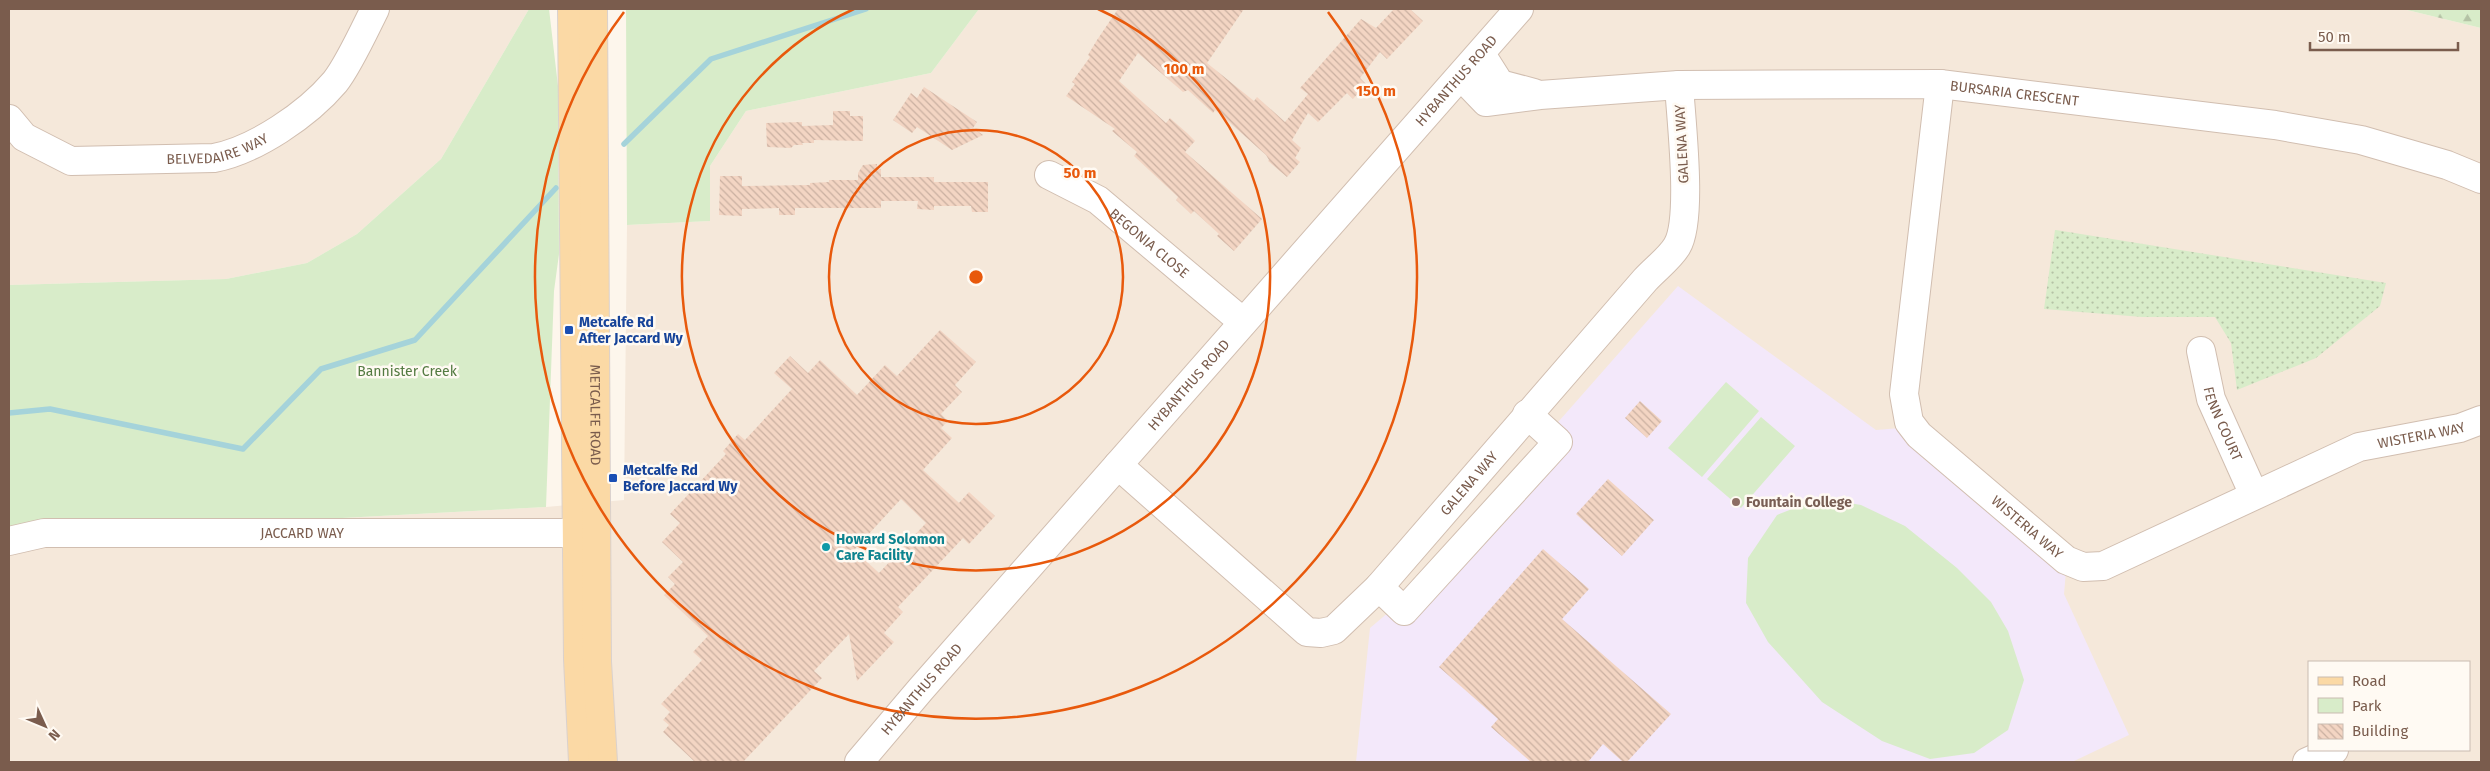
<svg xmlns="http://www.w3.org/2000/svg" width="2490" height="771" viewBox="0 0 2490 771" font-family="'Fira Sans',sans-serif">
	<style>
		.residential { fill: #f5e8da; fill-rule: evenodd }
		.education { fill: #f3e8fa }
		.grass { fill: url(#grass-dots) }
		.forest { fill: url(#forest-firs) }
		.park { fill: #d8ecc9 }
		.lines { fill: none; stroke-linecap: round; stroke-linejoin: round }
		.stream { stroke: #a5d3da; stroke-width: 5.5 }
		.building { fill: url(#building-back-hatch); fill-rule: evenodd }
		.minor-casing { stroke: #d1beb0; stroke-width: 30 }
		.major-casing { stroke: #dad1cd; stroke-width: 30 }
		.minor { stroke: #fff; stroke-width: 28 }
		.major { stroke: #fbd9a5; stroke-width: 28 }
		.ring { fill: none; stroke: #e8590c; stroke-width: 2.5 }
		.transit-dot { fill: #1a4fb4; stroke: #fffaf3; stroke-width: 2 }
		.education-dot { fill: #8d6e63; stroke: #fffaf3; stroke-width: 2 }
		.culture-dot { fill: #0f9aa8; stroke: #fffaf3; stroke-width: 2 }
		.labels { text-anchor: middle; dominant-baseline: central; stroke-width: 5; stroke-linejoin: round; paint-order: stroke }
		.street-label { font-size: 14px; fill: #7a5c4d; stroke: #fffaf3 }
		.transit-label { font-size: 14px; font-weight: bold; fill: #164399; stroke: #fffaf3; text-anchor: start }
		.park-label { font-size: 14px; fill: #537a41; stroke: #fffaf3 }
		.education-label { font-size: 14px; font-weight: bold; fill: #785e54; stroke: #fffaf3; text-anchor: start }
		.culture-label { font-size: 14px; font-weight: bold; fill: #0d838f; stroke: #fffaf3; text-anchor: start }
		.centre { fill: #e8590c; stroke: #fffaf3; stroke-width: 2.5 }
		.ring-label { font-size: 15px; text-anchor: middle; font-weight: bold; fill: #e8590c; stroke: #fffaf3; stroke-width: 5; stroke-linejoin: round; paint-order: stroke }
	</style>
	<defs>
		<pattern id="grass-dots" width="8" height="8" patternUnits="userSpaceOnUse" patternTransform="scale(1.25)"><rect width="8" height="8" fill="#d8ecc9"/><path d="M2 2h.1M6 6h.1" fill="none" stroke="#b4c2a5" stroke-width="1.8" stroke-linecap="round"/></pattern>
		<pattern id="forest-firs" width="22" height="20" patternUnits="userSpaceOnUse" patternTransform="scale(1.25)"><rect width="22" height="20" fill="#d8ecc9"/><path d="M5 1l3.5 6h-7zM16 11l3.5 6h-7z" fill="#b4c2a5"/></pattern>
		<pattern id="building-back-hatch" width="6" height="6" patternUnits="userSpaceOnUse" patternTransform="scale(1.25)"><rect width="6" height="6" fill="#f3d5c3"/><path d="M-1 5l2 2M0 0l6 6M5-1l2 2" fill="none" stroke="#cab0a1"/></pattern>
	</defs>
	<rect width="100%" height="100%" fill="#fdf6ec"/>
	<path class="residential" d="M 9,9 L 529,9 L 441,159 L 357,234 L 307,263 L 226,279 L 9,285 Z
		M 979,9 L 2403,9 L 2481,28 L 2481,762 L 9,762 L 9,536 L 546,507 L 624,500 L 627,225 L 710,221 L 710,166 L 746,111 L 931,73 ZM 2309,662 L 2469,662 L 2469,750 L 2309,750 Z"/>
	<path class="education" d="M 1678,286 L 1876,430 L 1900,428 L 2066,571 L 2064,594 L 2129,735 L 2072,762 L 1356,762 L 1370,628 L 1396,606 Z"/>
	<path class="grass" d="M 2055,230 L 2056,230 L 2386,283 L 2380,306 L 2316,358 L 2237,390 L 2231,343 L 2215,317 L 2142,317 L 2044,309 Z"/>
	<path class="forest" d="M 2403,9 L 2481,9 L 2481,28 Z"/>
	<path class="park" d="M 529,9 L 549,9 L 558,86 L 559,254 L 554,291 L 546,507 L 9,536 L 9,285 L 226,279 L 307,263 L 357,234 L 441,159 Z
		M 626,9 L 979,9 L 931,73 L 746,111 L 710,166 L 710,221 L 627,225 Z
		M 1726,382 L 1759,411 L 1702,477 L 1668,448 Z
		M 1761,417 L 1795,446 L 1741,508 L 1707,479 Z
		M 1820,498 L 1861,505 L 1905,526 L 1957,568 L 1991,602 L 2008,631 L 2024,680 L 2008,730 L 1974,753 L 1930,759 L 1882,741 L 1822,702 L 1768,642 L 1746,603 L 1748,558 L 1777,515 Z"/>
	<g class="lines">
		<path class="stream" d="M 624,144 L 711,59 L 866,9
			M 9,413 L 50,409 L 243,449 L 321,369 L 415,340 L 556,188"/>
	</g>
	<path class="building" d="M 1118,9 L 1244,9 L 1207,63 L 1254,101 L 1257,97 L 1285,122 L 1308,94 L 1300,88 L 1361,19 L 1376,28 L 1394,9 L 1410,9 L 1423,21 L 1387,59 L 1380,52 L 1360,78 L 1366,84 L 1353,99 L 1347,93 L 1318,122 L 1308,113 L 1292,140 L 1301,148 L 1295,158 L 1300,162 L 1287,177 L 1268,161 L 1269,160 L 1266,155 L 1229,122 L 1215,110 L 1213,113 L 1188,90 L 1183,92 L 1138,53 L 1119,81 L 1166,123 L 1170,118 L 1187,133 L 1195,141 L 1185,152 L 1262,219 L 1234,251 L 1217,236 L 1219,234 L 1194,211 L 1191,214 L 1176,200 L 1178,197 L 1134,156 L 1137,152 L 1112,131 L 1115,129 L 1066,96 L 1075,84 L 1072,82 L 1090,57 L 1088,55 L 1097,40 Z
		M 924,87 L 977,122 L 973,128 L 983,135 L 952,150 L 917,127 L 912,133 L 893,120 L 911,93 L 917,98 Z
		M 833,111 L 850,111 L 850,116 L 863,116 L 863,141 L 814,140 L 814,143 L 802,143 L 803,145 L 794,145 L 791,148 L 767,147 L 766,123 L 802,122 L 802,126 L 833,125 Z
		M 877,164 L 877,169 L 881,169 L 881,177 L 934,177 L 934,182 L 988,182 L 988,212 L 972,212 L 971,206 L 934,206 L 934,210 L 917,209 L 918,201 L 881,201 L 881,208 L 795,208 L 795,215 L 779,215 L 779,208 L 742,209 L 742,216 L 719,215 L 720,176 L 742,176 L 742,186 L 810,185 L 810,183 L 829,182 L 829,180 L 858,180 L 858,173 L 863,165 Z
		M 940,330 L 976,362 L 955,385 L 962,392 L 941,414 L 948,421 L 941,428 L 952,438 L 923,470 L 959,503 L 969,492 L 995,516 L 969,544 L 963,538 L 898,607 L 903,612 L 884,633 L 894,642 L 857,681 L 849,634 L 814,671 L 822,678 L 743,762 L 695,762 L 663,732 L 669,725 L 663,720 L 670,712 L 661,704 L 702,660 L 693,652 L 708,636 L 664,595 L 675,584 L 668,577 L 683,562 L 662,542 L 680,523 L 670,514 L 726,454 L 723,451 L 738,434 L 745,440 L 792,389 L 774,373 L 790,356 L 808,373 L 820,360 L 857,395 L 885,365 L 897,376 ZM 901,499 L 926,523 L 879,573 L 854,550 Z
		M 1640,401 L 1662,421 L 1647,438 L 1625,418 Z
		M 1608,479 L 1654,520 L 1622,556 L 1576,514 Z
		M 1543,549 L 1589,589 L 1562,619 L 1671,714 L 1627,762 L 1623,762 L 1603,744 L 1588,762 L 1531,762 L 1491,727 L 1498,719 L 1439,667 Z"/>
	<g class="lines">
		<g class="minor-casing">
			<g id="minor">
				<path d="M 1481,54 L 1500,84 L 1534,93"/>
				<path id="s1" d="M 1461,76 L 1486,102 L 1540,95 L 1679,85 L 1940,84 L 2275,125 L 2361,140 L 2447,165 L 2481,179"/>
				<path id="s2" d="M 1940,84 L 1904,394 L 1909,422 L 1919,435 L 2066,560 L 2083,567 L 2103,566 L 2359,447 L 2460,428 L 2481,420"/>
				<path id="s3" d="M 9,119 L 24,137 L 71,161 L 214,158 C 255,150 307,115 335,82 C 348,66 365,29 375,9"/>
				<path id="s4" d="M 1049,175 L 1098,200 L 1243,322"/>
				<path id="s5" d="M 2201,351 L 2211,399 L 2254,495"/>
				<path id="s6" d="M 1118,465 L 1307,632 L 1321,633 L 1334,630 L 1379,587 L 1645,280 C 1655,269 1670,258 1677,246 C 1693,219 1681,120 1679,85"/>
				<path id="s7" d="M 9,541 L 44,533 L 596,533"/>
				<path d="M 1379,587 L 1404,611 L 1558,442 L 1527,414"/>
				<path id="s8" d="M 859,762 L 921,689 L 1519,9"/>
				<path d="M 2307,762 L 2334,750"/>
			</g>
		</g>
		<g class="major-casing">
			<g id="major">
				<path d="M 572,9 L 578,659 L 583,762"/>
				<path id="s9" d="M 593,9 L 597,662 L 603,762"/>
			</g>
		</g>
		<use href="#minor" class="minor"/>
		<use href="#major" class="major"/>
	</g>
	<g class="ring">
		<circle cx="976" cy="277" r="147"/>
		<path d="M1098 9A294 294 0 1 1 854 9"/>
		<path d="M1328 12A441 441 0 1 1 624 12"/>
	</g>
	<g class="transit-dot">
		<rect x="564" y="325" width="10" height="10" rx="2.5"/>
		<rect x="608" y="473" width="10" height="10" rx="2.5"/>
	</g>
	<circle class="education-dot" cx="1736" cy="502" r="5"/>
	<circle class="culture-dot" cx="826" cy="547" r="5"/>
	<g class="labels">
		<g class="street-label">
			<text stroke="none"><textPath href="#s8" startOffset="906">HYBANTHUS ROAD</textPath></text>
			<text stroke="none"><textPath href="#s1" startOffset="566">BURSARIA CRESCENT</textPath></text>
			<text transform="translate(1682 144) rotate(-93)">GALENA WAY</text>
			<text stroke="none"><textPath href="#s3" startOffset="224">BELVEDAIRE WAY</textPath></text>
			<text stroke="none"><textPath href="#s4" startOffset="122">BEGONIA CLOSE</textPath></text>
			<text stroke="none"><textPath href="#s8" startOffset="501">HYBANTHUS ROAD</textPath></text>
			<text stroke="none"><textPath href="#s9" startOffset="406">METCALFE ROAD</textPath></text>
			<text stroke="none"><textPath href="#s5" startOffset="76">FENN COURT</textPath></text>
			<text stroke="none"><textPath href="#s2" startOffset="934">WISTERIA WAY</textPath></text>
			<text stroke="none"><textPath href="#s6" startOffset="479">GALENA WAY</textPath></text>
			<text stroke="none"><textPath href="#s2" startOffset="499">WISTERIA WAY</textPath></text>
			<text stroke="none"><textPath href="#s7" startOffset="294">JACCARD WAY</textPath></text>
			<text stroke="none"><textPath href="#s8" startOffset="96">HYBANTHUS ROAD</textPath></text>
		</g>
		<g class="transit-label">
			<text x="579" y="322">Metcalfe Rd<tspan x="579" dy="16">After Jaccard Wy</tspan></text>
			<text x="623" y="470">Metcalfe Rd<tspan x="623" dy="16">Before Jaccard Wy</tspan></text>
		</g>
		<g class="park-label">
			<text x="407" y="371">Bannister Creek</text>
		</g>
		<g class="education-label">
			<text x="1746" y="502">Fountain College</text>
		</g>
		<g class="culture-label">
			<text x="836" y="539">Howard Solomon<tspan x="836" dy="16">Care Facility</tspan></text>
		</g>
	</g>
	<circle cx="976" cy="277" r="8" class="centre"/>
	<g class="ring-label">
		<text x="1184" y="74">100 m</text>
		<text x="1376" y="96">150 m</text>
		<text x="1080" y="178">50 m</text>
	</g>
	<rect width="2490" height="771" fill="none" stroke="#7a5c4d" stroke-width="20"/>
	<rect x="2308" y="661" width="162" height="90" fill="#fffaf3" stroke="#cabbb1"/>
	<rect x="2318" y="677" width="25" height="8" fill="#fbd9a5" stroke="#cabbb1"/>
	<text x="2352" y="686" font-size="15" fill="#7a5c4d">Road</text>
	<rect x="2318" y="698" width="25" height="15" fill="#d8ecc9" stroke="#cabbb1"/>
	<text x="2352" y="711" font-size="15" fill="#7a5c4d">Park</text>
	<rect x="2318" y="724" width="25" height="15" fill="url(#building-back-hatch)" stroke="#cabbb1"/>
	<text x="2352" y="736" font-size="15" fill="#7a5c4d">Building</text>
	<g transform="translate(45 726) rotate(134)" stroke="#fffaf3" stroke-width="4" paint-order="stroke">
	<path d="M0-4L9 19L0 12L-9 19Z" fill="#7a5c4d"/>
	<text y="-8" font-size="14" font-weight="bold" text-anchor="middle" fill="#7a5c4d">N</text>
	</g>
	<path d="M2310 42v8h148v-8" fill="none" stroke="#7a5c4d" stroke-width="2.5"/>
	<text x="2318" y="42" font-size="15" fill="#7a5c4d" stroke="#fffaf3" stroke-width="4" paint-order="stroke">50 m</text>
</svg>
